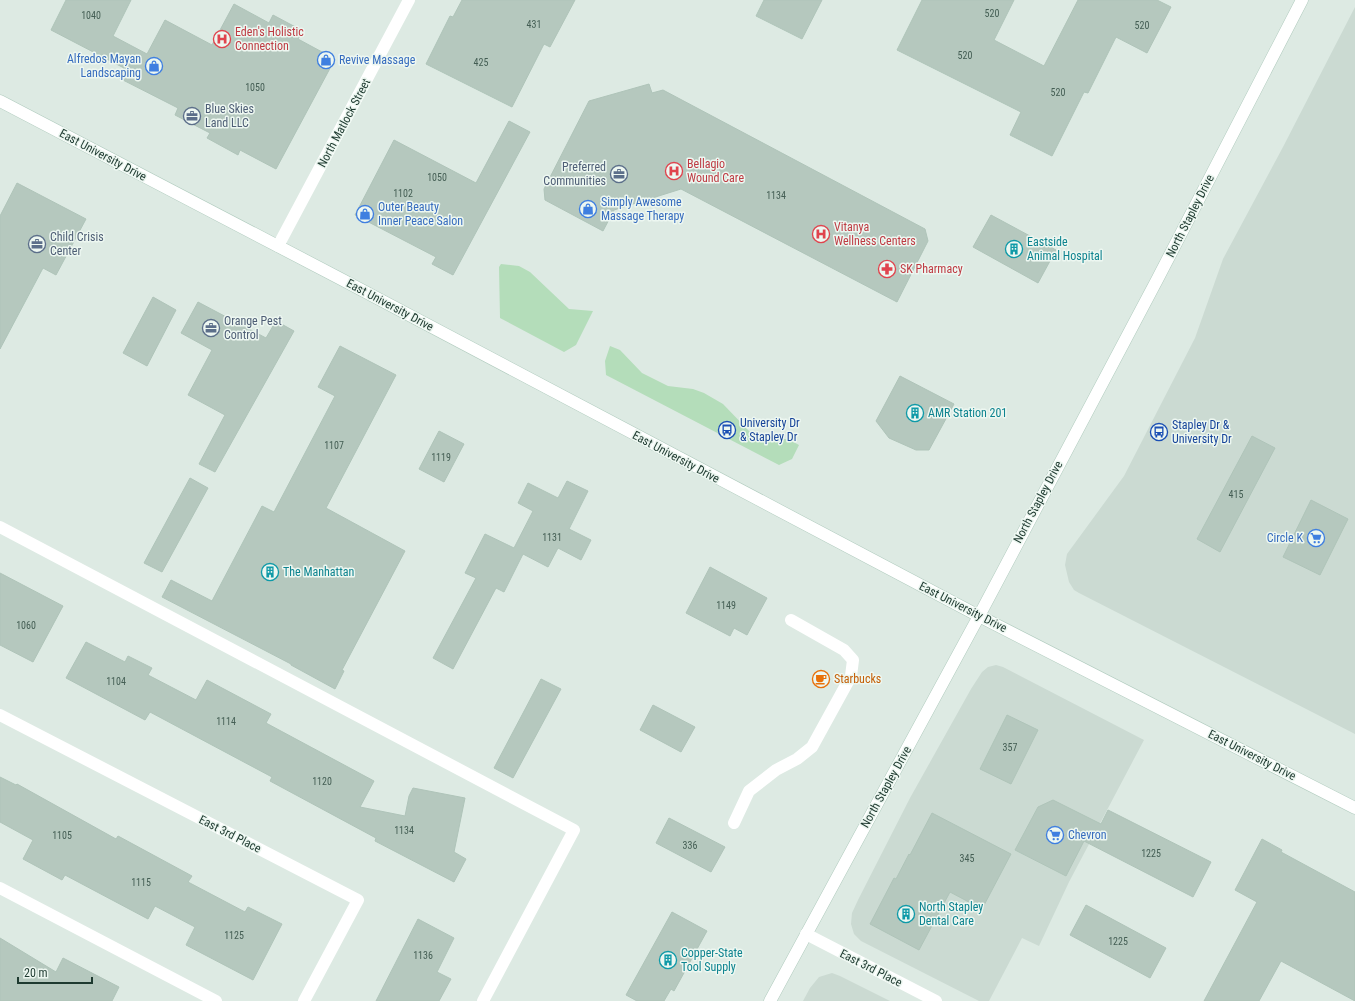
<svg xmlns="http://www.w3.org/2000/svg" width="1355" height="1001" viewBox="0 0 1355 1001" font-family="'Roboto Condensed',sans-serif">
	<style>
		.built { fill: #cbdad2 }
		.green { fill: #b4ddba }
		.building { fill: #b5c8be; stroke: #afc4b9 }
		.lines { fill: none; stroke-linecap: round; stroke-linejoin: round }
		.secondary-casing { stroke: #b0cbbe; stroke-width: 13 }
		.service { stroke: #fff; stroke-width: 12 }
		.minor { stroke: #fff; stroke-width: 12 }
		.secondary { stroke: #fff; stroke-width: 12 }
		.labels { text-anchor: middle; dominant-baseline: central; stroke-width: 3; stroke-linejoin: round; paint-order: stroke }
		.number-label { font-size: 10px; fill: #445e54 }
		.health-label { font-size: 12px; fill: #be3a42; stroke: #edf7f1; text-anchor: start }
		.shop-label { font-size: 12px; fill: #366cbe; stroke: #edf7f1; text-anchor: start }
		.service-label { font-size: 12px; fill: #4e5e75; stroke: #edf7f1; text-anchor: start }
		.street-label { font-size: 12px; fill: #1e3a30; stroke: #edf7f1 }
		.culture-label { font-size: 12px; fill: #0d838f; stroke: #edf7f1; text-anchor: start }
		.transit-label { font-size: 12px; fill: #164399; stroke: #edf7f1; text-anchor: start }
		.food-label { font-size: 12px; fill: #c56008; stroke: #edf7f1; text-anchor: start }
	</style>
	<rect width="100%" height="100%" fill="#ddeae3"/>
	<path class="built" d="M 1355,7 L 1355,734 L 1079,593 L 1074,590 L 1069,582 L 1065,565 L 1067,554 L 1124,476 L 1195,338 L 1223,259 L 1283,147 Z
		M 996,665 L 1003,667 L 1144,740 L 1069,882 L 1039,946 L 1022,938 L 989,1001 L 979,1001 L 861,941 L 854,934 L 851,924 L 852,913 L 858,900 L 910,798 L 971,689 L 982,672 L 988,667 Z
		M 832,973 L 840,976 L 890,1001 L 803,1001 L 810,988 L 819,977 Z"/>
	<path class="green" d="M 501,264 L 519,266 L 530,272 L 569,309 L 593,311 L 576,345 L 564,352 L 500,318 L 499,267 Z
		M 610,346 L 620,350 L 642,373 L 668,386 L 693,389 L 704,393 L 723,404 L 749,431 L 759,437 L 774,439 L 788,439 L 799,445 L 792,459 L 779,465 L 606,375 L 605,361 Z"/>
	<path class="building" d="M 66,0 L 131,0 L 113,36 L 147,54 L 165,20 L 212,45 L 234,4 L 269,23 L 273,15 L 303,31 L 298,39 L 335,59 L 276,169 L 240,150 L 238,155 L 207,138 L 210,133 L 175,115 L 178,108 L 119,78 L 124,68 L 51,30 Z
		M 462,0 L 575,0 L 550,47 L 544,44 L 512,107 L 426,64 L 450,16 L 453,17 Z
		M 764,0 L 822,0 L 802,39 L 756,16 Z
		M 922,0 L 1014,0 L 994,40 L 1044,66 L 1078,0 L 1157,0 L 1171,7 L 1147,53 L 1116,37 L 1088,93 L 1084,92 L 1052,156 L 1010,135 L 1021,112 L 897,50 Z
		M 649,84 L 652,93 L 663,90 L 925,229 L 928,241 L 897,302 L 681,189 L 614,210 L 603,231 L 545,200 L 544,189 L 589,101 Z
		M 509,121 L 530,132 L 453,275 L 432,264 L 436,257 L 355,215 L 394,140 L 476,183 Z
		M 17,183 L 86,219 L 56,275 L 43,268 L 0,349 L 0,216 Z
		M 991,215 L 1056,250 L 1038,283 L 973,247 Z
		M 153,297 L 176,310 L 147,366 L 123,353 Z
		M 198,302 L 266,338 L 276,321 L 294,331 L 215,472 L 199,464 L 225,415 L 188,395 L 212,350 L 181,333 Z
		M 340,346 L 396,375 L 326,508 L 405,551 L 342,670 L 344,671 L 335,689 L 291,665 L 291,664 L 162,597 L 171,580 L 212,601 L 262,506 L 274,512 L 335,396 L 318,387 Z
		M 900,376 L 954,404 L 929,450 L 916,450 L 889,438 L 876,421 Z
		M 439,431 L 464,444 L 444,482 L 419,469 Z
		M 1252,436 L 1275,448 L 1220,552 L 1197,539 Z
		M 190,478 L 208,488 L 162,572 L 144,563 Z
		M 567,481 L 588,491 L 569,529 L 591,540 L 581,560 L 558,548 L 548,567 L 523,554 L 504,592 L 496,588 L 453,669 L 433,658 L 476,578 L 465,573 L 485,534 L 514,548 L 533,511 L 518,503 L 528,483 L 558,498 Z
		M 1311,500 L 1348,519 L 1320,575 L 1283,557 Z
		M 710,567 L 767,598 L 747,635 L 734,628 L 730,636 L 686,613 Z
		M 0,573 L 63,606 L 33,662 L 0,645 Z
		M 86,642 L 125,662 L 128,656 L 152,668 L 148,675 L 196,700 L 207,680 L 271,714 L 266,723 L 374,781 L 360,807 L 405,816 L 409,796 L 413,788 L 465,798 L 454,852 L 466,859 L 454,882 L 375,841 L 376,838 L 270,781 L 272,777 L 150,712 L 145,720 L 66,678 Z
		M 541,679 L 561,689 L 513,778 L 494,768 Z
		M 653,705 L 695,727 L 681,752 L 640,730 Z
		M 1007,715 L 1038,730 L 1011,784 L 980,769 Z
		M 0,777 L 16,785 L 17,784 L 116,839 L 118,836 L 192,876 L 188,882 L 245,912 L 248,907 L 282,924 L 253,980 L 186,945 L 195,927 L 155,906 L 148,919 L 65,875 L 62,880 L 23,859 L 33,840 L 0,822 Z
		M 1053,800 L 1101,824 L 1108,810 L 1211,862 L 1193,897 L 1084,841 L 1066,876 L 1015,850 L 1038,807 Z
		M 932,813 L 1011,854 L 982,909 L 950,892 L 919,950 L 870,924 L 894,878 L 896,879 L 909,854 L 910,855 Z
		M 669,818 L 725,847 L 711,872 L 656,843 Z
		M 1262,839 L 1282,850 L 1281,852 L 1355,892 L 1355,1001 L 1281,961 L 1259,1001 L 1204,1001 L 1257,902 L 1235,890 Z
		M 1086,905 L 1166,948 L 1150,978 L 1070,935 Z
		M 672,912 L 707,931 L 674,991 L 671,989 L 664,1001 L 637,1001 L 626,995 Z
		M 418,919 L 454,938 L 437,972 L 451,979 L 439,1001 L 376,1001 Z
		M 0,938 L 56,972 L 63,958 L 119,987 L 112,1001 L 0,1001 Z"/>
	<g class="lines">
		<g class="secondary-casing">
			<path id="secondary" d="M 0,101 L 339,278 L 979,616 L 1355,808
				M 770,1001 L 979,616 L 1158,278 L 1302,0"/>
		</g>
		<path class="service" d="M 0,527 L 574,830 L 483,1001
			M 734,823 L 749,791 L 776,770 L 797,759 L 812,747 L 851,676 L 853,660 L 844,650 L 791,620
			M 0,888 L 216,1001"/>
		<path class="minor" d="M 278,246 L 409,0
			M 0,715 L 358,900 L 304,1001
			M 806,934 L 936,1001"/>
		<use href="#secondary" class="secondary"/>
	</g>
	<defs>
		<g id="hospital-ring" transform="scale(0.9)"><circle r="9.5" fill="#edf7f1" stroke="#e0444e" stroke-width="1.5"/><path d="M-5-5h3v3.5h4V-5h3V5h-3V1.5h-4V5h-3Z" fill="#e0444e"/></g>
		<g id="shop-ring" transform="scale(0.9)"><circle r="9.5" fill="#edf7f1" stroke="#3f7fe0" stroke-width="1.5"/><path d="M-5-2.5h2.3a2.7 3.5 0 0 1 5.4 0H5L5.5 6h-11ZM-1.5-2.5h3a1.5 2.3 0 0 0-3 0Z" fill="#3f7fe0"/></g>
		<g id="office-ring" transform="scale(0.9)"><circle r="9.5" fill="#edf7f1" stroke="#5c6f8a" stroke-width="1.5"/><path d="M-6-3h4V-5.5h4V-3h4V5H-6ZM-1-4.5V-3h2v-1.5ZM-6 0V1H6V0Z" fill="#5c6f8a"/></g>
		<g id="building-ring" transform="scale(0.9)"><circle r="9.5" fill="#edf7f1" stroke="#0f9aa8" stroke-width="1.5"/><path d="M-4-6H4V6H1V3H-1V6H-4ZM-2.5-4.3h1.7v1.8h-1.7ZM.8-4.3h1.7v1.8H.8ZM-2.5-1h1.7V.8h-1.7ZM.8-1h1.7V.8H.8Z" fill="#0f9aa8"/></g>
		<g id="pharmacy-ring" transform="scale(0.9)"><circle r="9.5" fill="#edf7f1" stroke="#e0444e" stroke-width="1.5"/><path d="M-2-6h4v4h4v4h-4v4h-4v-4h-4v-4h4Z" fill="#e0444e"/></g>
		<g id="bus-ring" transform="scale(0.9)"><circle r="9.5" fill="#edf7f1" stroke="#1a4fb4" stroke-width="1.5"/><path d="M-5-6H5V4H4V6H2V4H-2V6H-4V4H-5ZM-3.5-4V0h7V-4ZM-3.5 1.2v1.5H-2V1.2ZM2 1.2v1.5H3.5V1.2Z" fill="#1a4fb4"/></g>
		<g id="supermarket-ring" transform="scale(0.9)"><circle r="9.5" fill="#edf7f1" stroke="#3f7fe0" stroke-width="1.5"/><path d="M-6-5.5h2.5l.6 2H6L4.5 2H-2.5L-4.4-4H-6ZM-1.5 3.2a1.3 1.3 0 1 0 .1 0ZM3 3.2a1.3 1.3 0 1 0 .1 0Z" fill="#3f7fe0"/></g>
		<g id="cafe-ring" transform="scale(0.9)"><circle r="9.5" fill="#edf7f1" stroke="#e8710a" stroke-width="1.5"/><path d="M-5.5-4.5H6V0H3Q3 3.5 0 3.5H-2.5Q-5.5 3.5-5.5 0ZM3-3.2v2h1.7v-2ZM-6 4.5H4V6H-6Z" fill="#e8710a"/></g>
	</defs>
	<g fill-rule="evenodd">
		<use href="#hospital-ring" x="222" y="39"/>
		<use href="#shop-ring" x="326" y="60"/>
		<use href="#shop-ring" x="154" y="66"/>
		<use href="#office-ring" x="192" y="116"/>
		<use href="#hospital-ring" x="674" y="171"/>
		<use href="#office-ring" x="619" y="174"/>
		<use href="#shop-ring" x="588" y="209"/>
		<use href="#shop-ring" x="365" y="214"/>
		<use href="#hospital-ring" x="821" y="234"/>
		<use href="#office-ring" x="37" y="244"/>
		<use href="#building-ring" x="1014" y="249"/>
		<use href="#pharmacy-ring" x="887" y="269"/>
		<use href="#office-ring" x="211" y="328"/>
		<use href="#building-ring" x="915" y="413"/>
		<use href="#bus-ring" x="727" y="430"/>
		<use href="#bus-ring" x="1159" y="432"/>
		<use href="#supermarket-ring" x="1316" y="538"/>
		<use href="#building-ring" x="270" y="572"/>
		<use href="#cafe-ring" x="821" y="679"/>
		<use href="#supermarket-ring" x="1055" y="835"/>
		<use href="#building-ring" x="906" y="914"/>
		<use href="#building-ring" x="668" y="960"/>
	</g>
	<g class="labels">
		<g class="number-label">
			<text x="992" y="13">520</text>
			<text x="91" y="15">1040</text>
			<text x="534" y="24">431</text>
			<text x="1142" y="25">520</text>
			<text x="965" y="55">520</text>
			<text x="481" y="62">425</text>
			<text x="255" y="87">1050</text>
			<text x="1058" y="92">520</text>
			<text x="437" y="177">1050</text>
			<text x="403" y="193">1102</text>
			<text x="776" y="195">1134</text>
			<text x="334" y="445">1107</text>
			<text x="441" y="457">1119</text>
			<text x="1236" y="494">415</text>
			<text x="552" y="537">1131</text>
			<text x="726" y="605">1149</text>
			<text x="26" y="625">1060</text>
			<text x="116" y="681">1104</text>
			<text x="226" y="721">1114</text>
			<text x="1010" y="747">357</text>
			<text x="322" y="781">1120</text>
			<text x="404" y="830">1134</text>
			<text x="62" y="835">1105</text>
			<text x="690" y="845">336</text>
			<text x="1151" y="853">1225</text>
			<text x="967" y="858">345</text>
			<text x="141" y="882">1115</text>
			<text x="234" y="935">1125</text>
			<text x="1118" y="941">1225</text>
			<text x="423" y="955">1136</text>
		</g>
		<g class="health-label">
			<text x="235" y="32">Eden's Holistic<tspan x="235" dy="14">Connection</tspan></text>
			<text x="687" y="164">Bellagio<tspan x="687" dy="14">Wound Care</tspan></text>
			<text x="834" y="227">Vitanya<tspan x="834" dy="14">Wellness Centers</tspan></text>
			<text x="900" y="269">SK Pharmacy</text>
		</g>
		<g class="shop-label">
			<text x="141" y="59" text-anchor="end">Alfredos Mayan<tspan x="141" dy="14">Landscaping</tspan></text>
			<text x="339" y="60">Revive Massage</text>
			<text x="601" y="202">Simply Awesome<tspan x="601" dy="14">Massage Therapy</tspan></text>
			<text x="378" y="207">Outer Beauty<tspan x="378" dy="14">Inner Peace Salon</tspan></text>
			<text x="1303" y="538" text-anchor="end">Circle K</text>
			<text x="1068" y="835">Chevron</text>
		</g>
		<g class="service-label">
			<text x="205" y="109">Blue Skies<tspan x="205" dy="14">Land LLC</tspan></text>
			<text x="606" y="167" text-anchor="end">Preferred<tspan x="606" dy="14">Communities</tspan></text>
			<text x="50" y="237">Child Crisis<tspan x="50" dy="14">Center</tspan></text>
			<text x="224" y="321">Orange Pest<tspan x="224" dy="14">Control</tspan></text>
		</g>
		<g class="street-label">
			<text transform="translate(344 123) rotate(-62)">North Matlock Street</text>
			<text transform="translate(103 155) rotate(28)">East University Drive</text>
			<text transform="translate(1190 216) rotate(-63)">North Stapley Drive</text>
			<text transform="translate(390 305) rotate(28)">East University Drive</text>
			<text transform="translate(676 457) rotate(28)">East University Drive</text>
			<text transform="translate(1038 502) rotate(-62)">North Stapley Drive</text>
			<text transform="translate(963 607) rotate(27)">East University Drive</text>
			<text transform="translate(1252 755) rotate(27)">East University Drive</text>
			<text transform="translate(886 787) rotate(-61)">North Stapley Drive</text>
			<text transform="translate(230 834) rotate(27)">East 3rd Place</text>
			<text transform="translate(871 968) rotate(27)">East 3rd Place</text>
		</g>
		<g class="culture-label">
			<text x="1027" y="242">Eastside<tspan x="1027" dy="14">Animal Hospital</tspan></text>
			<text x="928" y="413">AMR Station 201</text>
			<text x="283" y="572">The Manhattan</text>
			<text x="919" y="907">North Stapley<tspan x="919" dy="14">Dental Care</tspan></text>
			<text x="681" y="953">Copper-State<tspan x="681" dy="14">Tool Supply</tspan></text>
		</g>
		<g class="transit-label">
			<text x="740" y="423">University Dr<tspan x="740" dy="14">&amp; Stapley Dr</tspan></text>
			<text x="1172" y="425">Stapley Dr &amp;<tspan x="1172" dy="14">University Dr</tspan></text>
		</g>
		<g class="food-label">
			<text x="834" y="679">Starbucks</text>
		</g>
	</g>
	<path d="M18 977v6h74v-6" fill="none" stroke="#1e3a30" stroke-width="2"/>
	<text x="24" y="977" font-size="12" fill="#1e3a30" stroke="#edf7f1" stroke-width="3" paint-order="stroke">20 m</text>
</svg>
